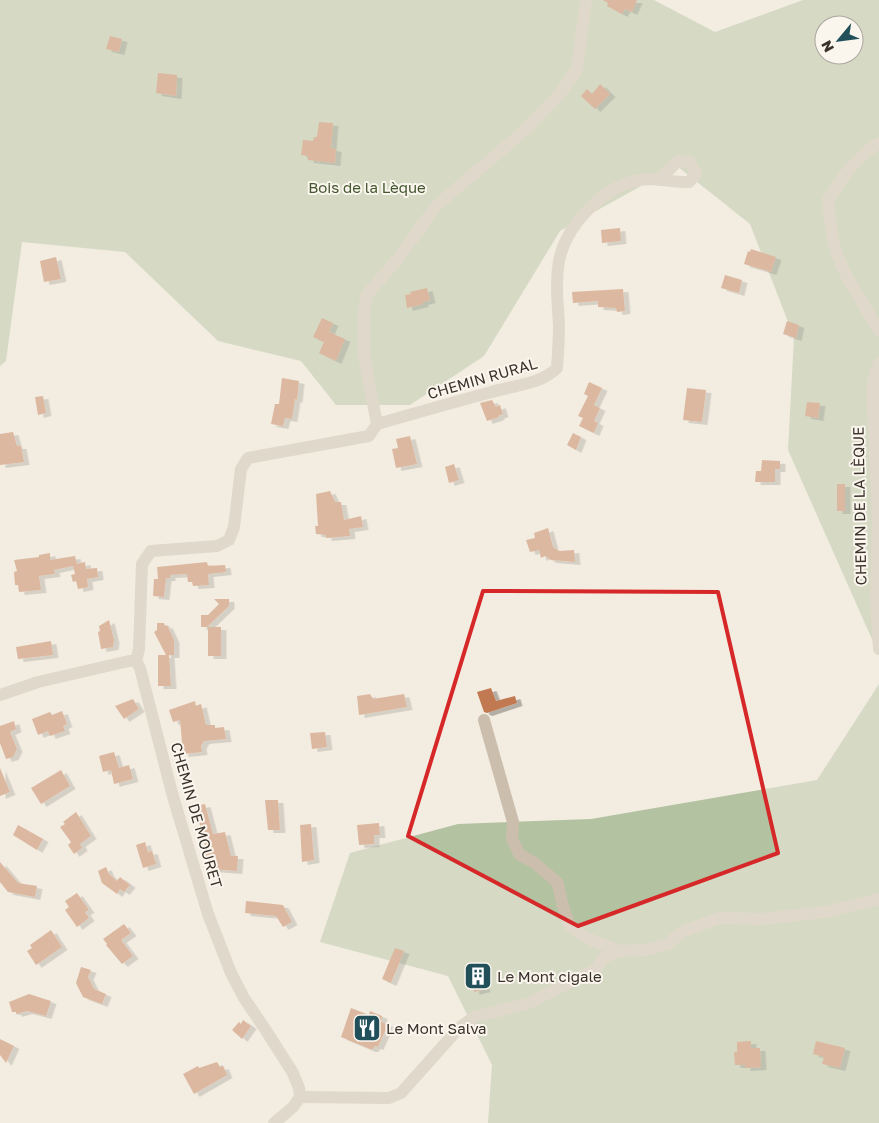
<svg xmlns="http://www.w3.org/2000/svg" width="879" height="1123" viewBox="0 0 879 1123" font-family="'Golos Text',sans-serif">
	<style>
		.green { fill: #b3c2a1; fill-rule: evenodd }
		.building { fill: #c17951; filter: url(#shadow) }
		.lines { fill: none; stroke-linecap: round; stroke-linejoin: round }
		.minor { stroke: #cbbead; stroke-width: 12 }
		.tertiary { stroke: #cbbead; stroke-width: 12 }
		.marked { fill: none; stroke: #d62828; stroke-width: 4; stroke-linejoin: round }
		.labels { text-anchor: middle; dominant-baseline: central; stroke-width: 4; stroke-linejoin: round; paint-order: stroke }
		.park-label { font-size: 15px; fill: #445730; stroke: #faf6ee }
		.street-label { font-size: 15px; fill: #3a312b; stroke: #faf6ee }
		.poi-label { font-size: 15px; fill: #3a312b; stroke: #faf6ee; text-anchor: start }
	</style>
	<defs>
		<filter id="shadow"><feDropShadow dx="5.5" dy="3" stdDeviation="0" flood-color="#0004"/></filter>
	</defs>
	<rect width="100%" height="100%" fill="#f3ece1"/>
	<path class="green" d="M 0,0 L 654,0 L 715,32 L 803,0 L 879,0 L 879,655 L 788,450 L 794,337 L 750,224 L 677,166 L 560,231 L 484,356 L 410,405 L 336,405 L 301,361 L 218,341 L 125,252 L 22,242 L 6,361 L 0,366 ZM 824,25 L 854,25 L 854,55 L 824,55 Z
		M 879,684 L 879,1123 L 488,1123 L 492,1065 L 448,976 L 320,942 L 350,853 L 458,824 L 591,819 L 817,780 Z"/>
	<path class="building" d="M 603,0 L 637,0 L 632,12 L 625,9 L 622,14 L 607,6 L 608,3 Z
		M 110,36 L 122,39 L 119,52 L 106,49 Z
		M 158,73 L 177,75 L 176,96 L 156,93 Z
		M 600,84 L 610,94 L 595,109 L 581,96 L 587,89 L 592,94 Z
		M 319,122 L 333,123 L 331,148 L 336,149 L 335,163 L 308,160 L 308,156 L 301,155 L 303,140 L 313,141 L 314,137 L 317,137 Z
		M 620,228 L 621,241 L 602,243 L 601,230 Z
		M 751,249 L 776,257 L 771,272 L 744,264 L 748,251 L 750,252 Z
		M 56,257 L 61,279 L 44,282 L 40,261 Z
		M 725,275 L 742,280 L 739,293 L 721,288 Z
		M 427,288 L 430,300 L 423,302 L 423,304 L 407,308 L 405,295 L 411,294 L 410,292 Z
		M 623,289 L 625,311 L 617,312 L 616,308 L 598,307 L 598,301 L 573,303 L 572,292 Z
		M 322,318 L 333,323 L 329,332 L 345,339 L 336,361 L 319,353 L 324,342 L 313,337 Z
		M 787,321 L 799,325 L 796,338 L 783,334 Z
		M 282,378 L 299,381 L 297,400 L 295,399 L 292,419 L 285,418 L 283,426 L 271,424 L 275,404 L 279,404 Z
		M 589,382 L 602,388 L 594,405 L 600,408 L 594,421 L 598,423 L 594,433 L 579,426 L 583,418 L 578,416 L 588,396 L 584,394 Z
		M 687,388 L 706,390 L 702,422 L 683,420 Z
		M 43,396 L 46,413 L 38,415 L 35,397 Z
		M 492,400 L 496,407 L 500,405 L 503,414 L 498,416 L 499,417 L 487,421 L 480,403 Z
		M 807,402 L 820,403 L 818,418 L 805,416 Z
		M 13,432 L 17,446 L 21,446 L 24,462 L 0,465 L 0,434 Z
		M 573,433 L 581,437 L 576,450 L 567,445 Z
		M 410,436 L 417,464 L 396,468 L 392,449 L 398,448 L 396,439 Z
		M 762,460 L 780,461 L 780,469 L 775,469 L 775,482 L 755,482 L 756,471 L 761,471 Z
		M 454,464 L 459,480 L 449,483 L 445,467 Z
		M 837,484 L 845,484 L 845,511 L 837,511 Z
		M 330,491 L 335,502 L 341,502 L 344,520 L 361,516 L 363,527 L 349,529 L 350,536 L 326,538 L 326,535 L 316,534 L 315,526 L 318,526 L 316,494 Z
		M 548,528 L 553,547 L 559,551 L 574,550 L 575,562 L 551,560 L 545,556 L 541,558 L 539,550 L 530,552 L 526,540 L 535,538 L 534,533 Z
		M 50,553 L 50,560 L 75,556 L 77,564 L 85,562 L 86,569 L 97,568 L 98,577 L 87,579 L 88,587 L 78,589 L 76,581 L 73,582 L 71,575 L 75,574 L 73,566 L 54,570 L 55,574 L 39,576 L 41,590 L 19,592 L 18,585 L 15,585 L 14,572 L 17,571 L 14,560 L 39,557 L 39,555 Z
		M 207,562 L 208,566 L 225,565 L 226,572 L 208,574 L 209,585 L 193,586 L 192,582 L 188,582 L 187,574 L 170,575 L 170,578 L 166,578 L 164,597 L 153,596 L 154,579 L 158,579 L 157,567 Z
		M 214,599 L 229,599 L 229,606 L 207,627 L 201,627 L 201,615 L 208,615 L 219,604 Z
		M 109,620 L 114,640 L 113,647 L 101,649 L 98,632 L 100,631 L 99,626 Z
		M 157,623 L 164,623 L 165,626 L 167,625 L 174,640 L 174,655 L 169,655 L 171,686 L 158,686 L 158,655 L 166,655 L 154,632 L 157,630 Z
		M 208,627 L 221,627 L 221,656 L 208,656 Z
		M 51,641 L 53,655 L 18,659 L 16,647 Z
		M 491,688 L 496,701 L 515,696 L 517,703 L 487,713 L 484,712 L 477,692 Z
		M 370,694 L 373,699 L 404,694 L 407,707 L 359,715 L 357,696 Z
		M 133,699 L 139,709 L 124,719 L 115,706 Z
		M 195,701 L 196,706 L 201,704 L 206,725 L 215,725 L 215,728 L 224,727 L 226,739 L 204,741 L 201,746 L 202,752 L 183,754 L 180,720 L 173,722 L 169,710 Z
		M 62,711 L 67,724 L 63,726 L 65,731 L 50,736 L 48,731 L 38,735 L 32,719 L 50,712 L 52,715 Z
		M 14,721 L 16,729 L 10,732 L 17,749 L 13,757 L 6,759 L 0,743 L 0,726 Z
		M 325,732 L 327,747 L 312,749 L 310,733 Z
		M 114,752 L 119,768 L 103,772 L 99,756 Z
		M 129,765 L 133,779 L 114,784 L 111,770 Z
		M 0,768 L 10,792 L 0,796 Z
		M 61,770 L 70,786 L 41,804 L 31,788 Z
		M 265,800 L 278,800 L 280,830 L 268,830 Z
		M 205,804 L 213,834 L 225,832 L 231,856 L 238,856 L 237,871 L 209,869 L 204,849 L 206,849 L 195,806 Z
		M 76,812 L 91,836 L 80,844 L 82,848 L 74,854 L 68,845 L 71,842 L 60,827 L 65,824 L 63,822 Z
		M 379,823 L 380,835 L 374,835 L 374,844 L 359,845 L 357,825 Z
		M 311,824 L 314,860 L 302,862 L 300,825 Z
		M 18,825 L 43,839 L 37,850 L 13,835 Z
		M 145,842 L 148,852 L 152,851 L 156,864 L 143,868 L 136,845 Z
		M 0,862 L 18,883 L 37,886 L 35,897 L 8,892 L 0,882 Z
		M 106,867 L 109,874 L 117,881 L 120,877 L 130,885 L 124,892 L 120,889 L 117,894 L 102,883 L 98,871 Z
		M 77,893 L 89,910 L 85,912 L 89,918 L 77,927 L 65,910 L 69,907 L 65,901 Z
		M 246,901 L 283,905 L 292,922 L 283,927 L 276,916 L 245,913 Z
		M 124,924 L 131,933 L 121,940 L 133,956 L 122,964 L 106,945 L 107,944 L 103,939 Z
		M 51,930 L 62,947 L 36,965 L 27,951 L 32,948 L 30,945 Z
		M 395,948 L 404,951 L 391,983 L 382,979 Z
		M 485,964 L 486,973 L 484,974 L 485,978 L 483,979 L 485,989 L 474,992 L 471,966 Z
		M 81,967 L 91,970 L 88,977 L 94,989 L 106,994 L 102,1004 L 83,997 L 76,983 Z
		M 29,994 L 51,1001 L 46,1016 L 27,1011 L 16,1014 L 16,1012 L 12,1012 L 9,1002 Z
		M 351,1008 L 369,1015 L 370,1011 L 382,1016 L 381,1022 L 388,1024 L 378,1047 L 375,1046 L 373,1049 L 370,1049 L 341,1037 Z
		M 243,1020 L 251,1026 L 242,1039 L 232,1030 L 239,1022 L 241,1024 Z
		M 0,1039 L 14,1046 L 6,1063 L 0,1055 Z
		M 751,1041 L 751,1048 L 760,1048 L 761,1067 L 745,1068 L 745,1065 L 735,1065 L 734,1052 L 737,1052 L 737,1042 Z
		M 816,1041 L 845,1048 L 840,1068 L 822,1064 L 824,1057 L 813,1054 Z
		M 217,1062 L 220,1067 L 223,1066 L 227,1075 L 194,1094 L 183,1074 L 198,1066 L 199,1068 Z"/>
	<g class="lines">
		<path class="minor" d="M 879,143 L 867,151 L 849,169 L 828,200 L 832,236 L 837,254 L 845,273 L 879,331
			M 879,363 L 873,381 L 873,407 L 878,518 L 876,598 L 879,649
			M 377,424 C 416,413 454,402 492,392 C 514,385 540,385 557,368 C 558,354 559,340 559,326 C 558,304 555,283 559,261 C 566,225 603,187 639,180 C 656,177 673,183 689,182 L 696,174 L 690,162 L 678,161 L 659,180
			M 136,661 L 139,649 L 142,564 L 151,551 L 217,546 L 229,540 L 234,527 L 241,469 L 248,458 L 369,436 L 377,424 L 364,356 L 364,310 L 366,296 L 400,256 L 436,206 L 525,130 L 559,95 L 577,69 L 586,0
			M 484,720 L 513,822 L 512,838 L 519,854 L 536,864 L 558,883 L 562,903 L 569,925 L 587,938 L 619,951
			M 300,1097 L 389,1098 L 401,1093 L 459,1028 L 474,1017 L 527,1004 L 596,969 L 603,958 L 619,951 L 646,950 L 668,944 L 682,932 L 719,918 L 762,919 L 825,912 L 879,899"/>
		<path class="tertiary" d="M 0,695 L 38,682 L 129,661 L 136,661 L 140,668 L 172,793 L 208,914 L 231,973 L 244,998 L 265,1029 L 293,1073 L 299,1088 L 300,1097 L 293,1107 L 274,1123"/>
	</g>
	<path d="M0 0H879V1123H0ZM 483,591 L 718,592 L 778,853 L 578,926 L 408,836 Z" fill="#f3ece1" fill-opacity=".55" fill-rule="evenodd"/>
	<path class="marked" d="M 483,591 L 718,592 L 778,853 L 578,926 L 408,836 Z"/>
	<defs>
		<g id="building-square" transform="scale(1.4375)"><rect x="-9" y="-9" width="18" height="18" rx="4" fill="#22505a" stroke="#faf6ee"/><path d="M-4-6H4V6H1V3H-1V6H-4ZM-2.5-4.3h1.7v1.8h-1.7ZM.8-4.3h1.7v1.8H.8ZM-2.5-1h1.7V.8h-1.7ZM.8-1h1.7V.8H.8Z" fill="#fff"/></g>
		<g id="restaurant-square" transform="scale(1.4375)"><rect x="-9" y="-9" width="18" height="18" rx="4" fill="#22505a" stroke="#faf6ee"/><path d="M-5-6h1v4h1v-4h1v4h1v-4h1v5L-1.5 .5V6h-2V.5L-5-1ZM5-6V6H3V1.5H1.5Q1.5-4 5-6Z" fill="#fff"/></g>
	</defs>
	<g fill-rule="evenodd">
		<use href="#building-square" x="478" y="976"/>
		<use href="#restaurant-square" x="367" y="1028"/>
	</g>
	<g class="labels">
		<g class="park-label">
			<text x="367" y="187">Bois de la Lèque</text>
		</g>
		<g class="street-label">
			<text transform="translate(482 378) rotate(-16)">CHEMIN RURAL</text>
			<text transform="translate(859 506) rotate(-91)">CHEMIN DE LA LÈQUE</text>
			<text transform="translate(197 815) rotate(74)">CHEMIN DE MOURET</text>
		</g>
		<g class="poi-label">
			<text x="497" y="976">Le Mont cigale</text>
			<text x="386" y="1028">Le Mont Salva</text>
		</g>
	</g>
	<g transform="translate(839 40) rotate(241)"><circle r="24" fill="#faf6ee" stroke="#ada7a0"/>
	<path d="M0-4L9 19L0 12L-9 19Z" fill="#22505a"/>
	<text y="-8" font-size="14" font-weight="bold" text-anchor="middle" fill="#3a312b">N</text>
	</g>
</svg>
